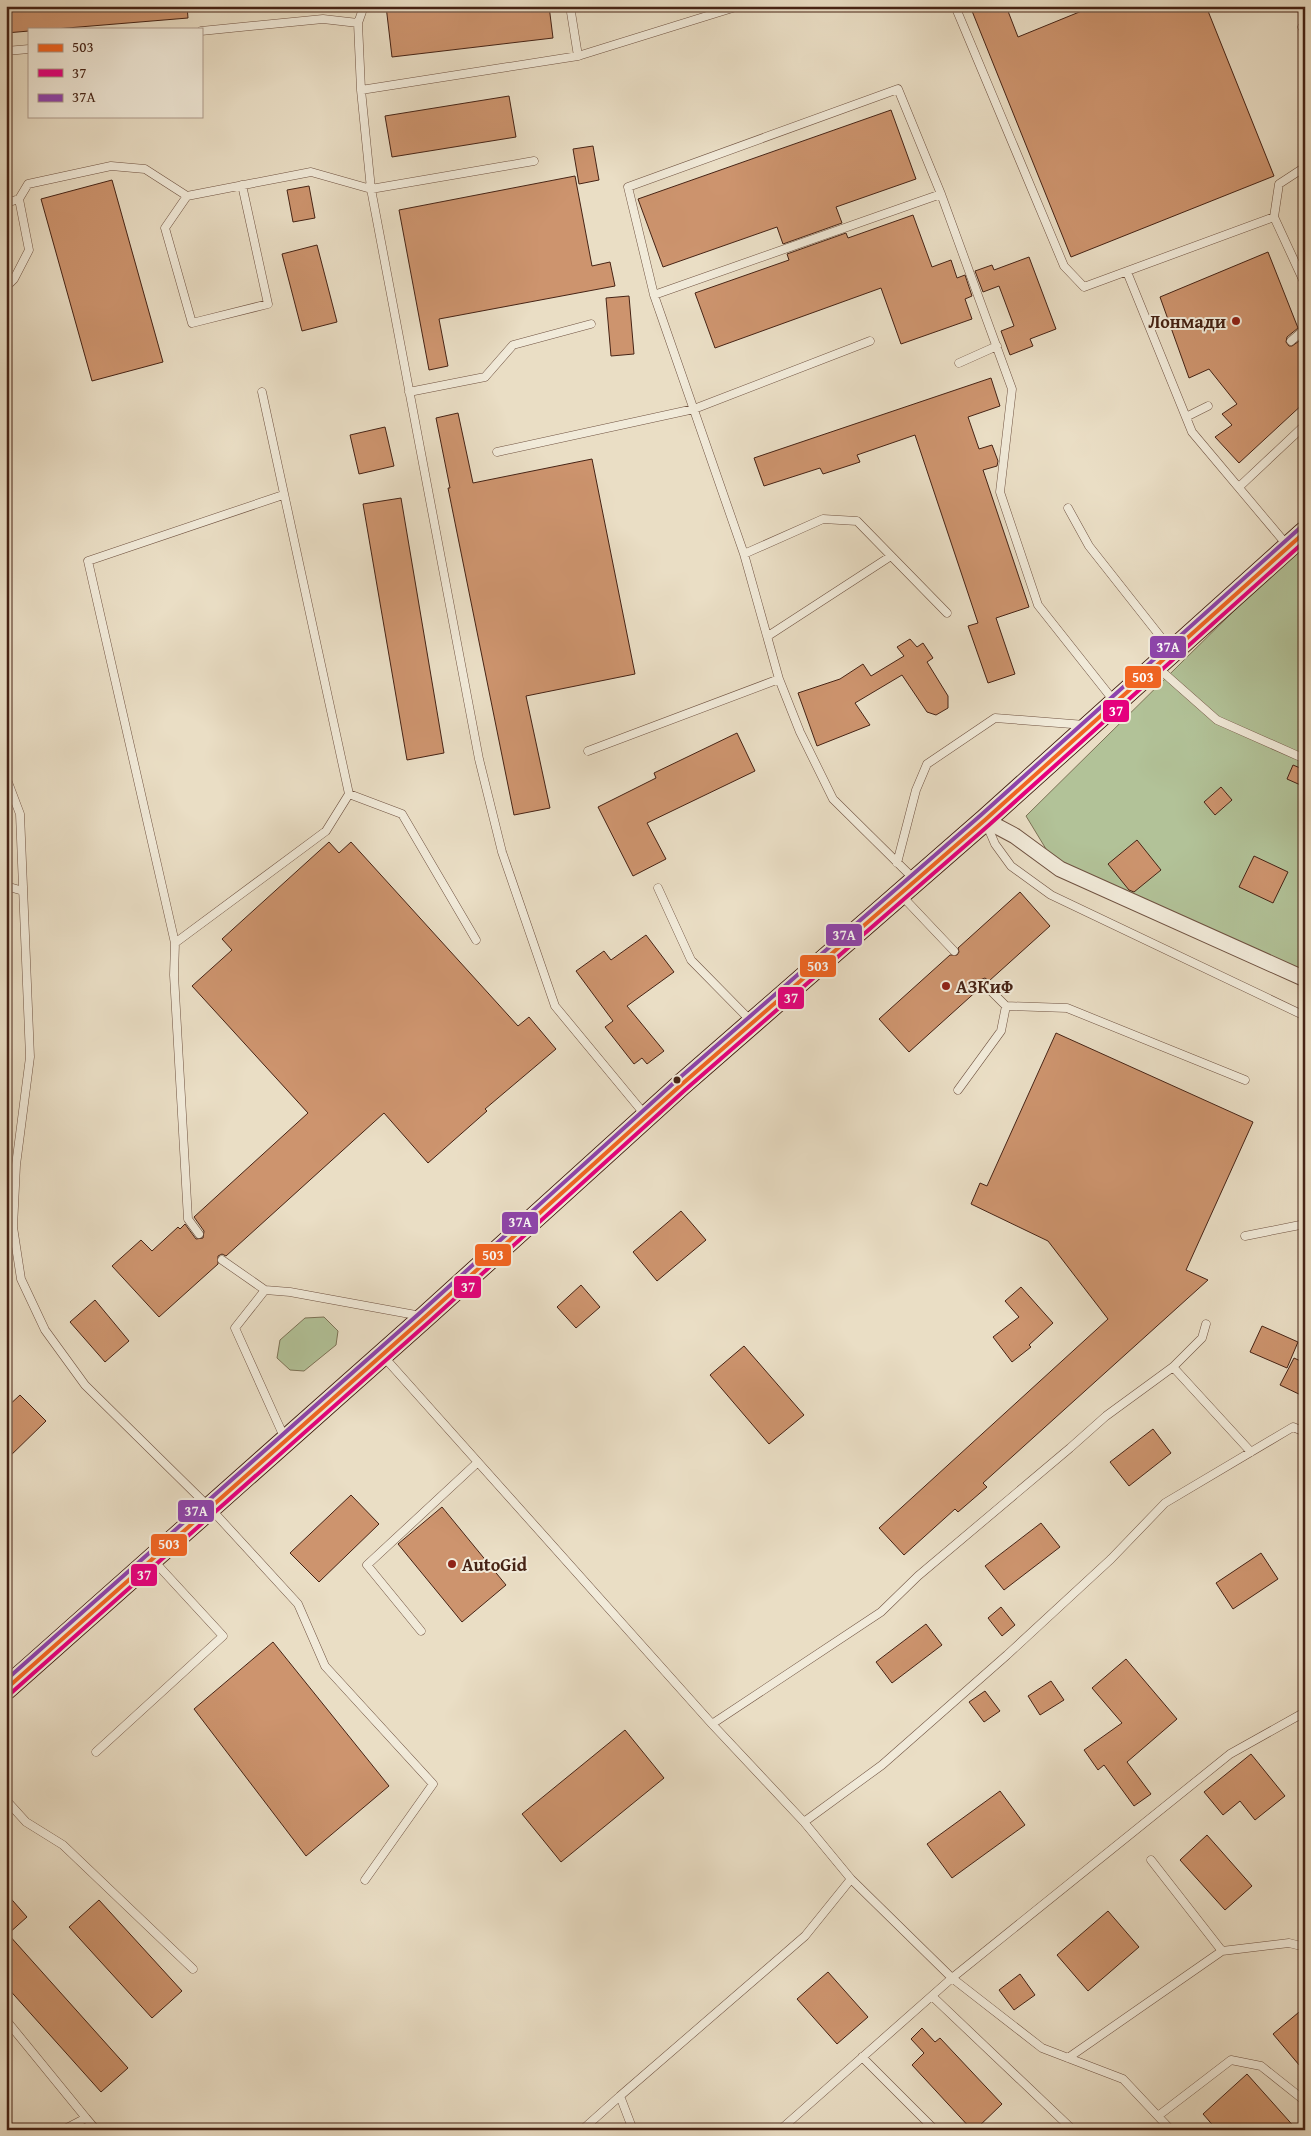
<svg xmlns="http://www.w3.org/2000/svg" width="1311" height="2136" viewBox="0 0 1311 2136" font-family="'Gentium Book Plus',serif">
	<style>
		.green { fill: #b2c298; stroke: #7c7256 }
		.building { fill: #cd946e; stroke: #462315 }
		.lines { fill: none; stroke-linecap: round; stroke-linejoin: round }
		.lane-casing { stroke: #6f5241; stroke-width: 9 }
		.street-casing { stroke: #6f5241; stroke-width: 17 }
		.secondary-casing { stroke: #462315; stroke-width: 23 }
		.lane { stroke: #f1ead9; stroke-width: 8 }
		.street { stroke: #f1ead9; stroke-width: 15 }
		.secondary { stroke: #f1ead9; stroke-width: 21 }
		.bus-1-casing { stroke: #f1ead9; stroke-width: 8 }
		.bus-2-casing { stroke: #f1ead9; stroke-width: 8 }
		.bus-3-casing { stroke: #f1ead9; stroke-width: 8 }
		.bus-1 { stroke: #f26522; stroke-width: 4 }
		.bus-2 { stroke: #e5007d; stroke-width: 4 }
		.bus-3 { stroke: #8e44ad; stroke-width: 4 }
		.poi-dot { fill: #8f2418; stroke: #f1ead9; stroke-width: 2 }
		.bus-dot { fill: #462315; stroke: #f1ead9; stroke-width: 2 }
		.labels { text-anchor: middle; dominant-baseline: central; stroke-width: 4; stroke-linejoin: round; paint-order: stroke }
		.poi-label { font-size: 18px; font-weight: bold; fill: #462315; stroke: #f1ead9; text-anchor: start }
		.line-badge { stroke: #f1ead9; stroke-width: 2 }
		.badge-label { font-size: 14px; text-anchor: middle; font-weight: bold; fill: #fff }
	</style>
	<rect width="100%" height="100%" fill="#eadec5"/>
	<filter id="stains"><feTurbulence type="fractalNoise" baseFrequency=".004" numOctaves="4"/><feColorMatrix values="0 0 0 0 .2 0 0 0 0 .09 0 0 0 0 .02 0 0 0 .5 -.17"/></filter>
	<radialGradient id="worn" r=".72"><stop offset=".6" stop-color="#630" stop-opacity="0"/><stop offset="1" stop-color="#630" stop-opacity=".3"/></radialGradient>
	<path class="green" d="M 1305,546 L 1305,985 L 1063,877 L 1026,816 L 1256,589 Z
		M 324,1317 L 338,1331 L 336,1345 L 304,1371 L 290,1370 L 277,1358 L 280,1340 L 305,1318 Z"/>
	<path class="building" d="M 6,6 L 187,6 L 188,18 L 55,29 L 29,29 L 29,31 L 6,33 Z
		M 386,6 L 549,6 L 553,38 L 392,57 Z
		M 970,6 L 1006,6 L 1018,37 L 1094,6 L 1206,6 L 1274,176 L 1071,257 Z
		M 509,96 L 516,137 L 392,157 L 385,116 Z
		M 891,110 L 916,179 L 836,207 L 842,223 L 783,244 L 777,227 L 663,267 L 638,199 Z
		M 593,146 L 599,180 L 579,184 L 573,149 Z
		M 575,176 L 592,266 L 610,262 L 615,286 L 439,319 L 448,366 L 429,370 L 399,210 Z
		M 112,180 L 163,362 L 92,381 L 41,199 Z
		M 309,186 L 315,218 L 293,222 L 287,190 Z
		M 913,215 L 932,267 L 951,260 L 957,278 L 965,275 L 972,296 L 965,299 L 972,319 L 901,344 L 881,288 L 715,348 L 695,293 L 789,260 L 787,254 L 846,233 L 848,238 Z
		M 317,245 L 337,322 L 302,331 L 282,254 Z
		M 1268,252 L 1298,328 L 1287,337 L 1286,342 L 1289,346 L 1292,346 L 1302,339 L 1305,346 L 1305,402 L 1239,463 L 1215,437 L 1232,425 L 1222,414 L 1237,404 L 1209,369 L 1189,378 L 1160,297 Z
		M 1029,257 L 1056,329 L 1030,339 L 1033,346 L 1010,355 L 1001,331 L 1014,326 L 999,286 L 983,292 L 975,271 L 992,265 L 994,270 Z
		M 629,296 L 634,354 L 611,356 L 606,298 Z
		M 991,378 L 1000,406 L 968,417 L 979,449 L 992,445 L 998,461 L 997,466 L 983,470 L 1029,607 L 996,618 L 1015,674 L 988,683 L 968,626 L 978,623 L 915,435 L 857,455 L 860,462 L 823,474 L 820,468 L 764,486 L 754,458 Z
		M 458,413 L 473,483 L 592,459 L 635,674 L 526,696 L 550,808 L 514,815 L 448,488 L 450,488 L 436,418 Z
		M 385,427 L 394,466 L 359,474 L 350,435 Z
		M 401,498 L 444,753 L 407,760 L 363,504 Z
		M 910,639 L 917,647 L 923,643 L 933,658 L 927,662 L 948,696 L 948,708 L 936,715 L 927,712 L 902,675 L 855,703 L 870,725 L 817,746 L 798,693 L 840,679 L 863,664 L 871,676 L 904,656 L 897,647 Z
		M 737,733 L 755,771 L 647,823 L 666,859 L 633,876 L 598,807 L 656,778 L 654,773 Z
		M 1293,765 L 1305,770 L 1305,787 L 1287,779 Z
		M 1221,787 L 1232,800 L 1215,815 L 1204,802 Z
		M 1137,840 L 1161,870 L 1134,892 L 1129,890 L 1108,864 Z
		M 329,842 L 339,853 L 351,842 L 518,1026 L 529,1017 L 556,1049 L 485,1109 L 487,1111 L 428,1163 L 384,1113 L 226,1256 L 222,1254 L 218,1256 L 218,1264 L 159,1317 L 112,1266 L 141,1240 L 152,1251 L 178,1227 L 180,1229 L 185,1224 L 196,1239 L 203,1238 L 204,1231 L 194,1217 L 308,1113 L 192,986 L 232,950 L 222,939 Z
		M 1254,856 L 1288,872 L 1273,903 L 1239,887 Z
		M 1020,892 L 1050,926 L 989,981 L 985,978 L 980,980 L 978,983 L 980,988 L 909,1052 L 879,1019 L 950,955 L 957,955 L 959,952 L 958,948 Z
		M 646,935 L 674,972 L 627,1006 L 664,1051 L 647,1064 L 642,1058 L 634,1064 L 605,1027 L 613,1021 L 576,971 L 604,951 L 611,960 Z
		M 1056,1033 L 1253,1122 L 1186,1270 L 1208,1280 L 983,1483 L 987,1487 L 958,1512 L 955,1509 L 904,1555 L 879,1528 L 1108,1319 L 1048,1241 L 971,1204 L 980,1183 L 987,1186 Z
		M 681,1211 L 706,1240 L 657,1281 L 633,1252 Z
		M 581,1285 L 600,1307 L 576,1328 L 557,1307 Z
		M 1021,1287 L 1053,1323 L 1029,1345 L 1031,1347 L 1012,1362 L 993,1337 L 1019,1317 L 1005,1301 Z
		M 95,1300 L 129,1341 L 105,1362 L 70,1322 Z
		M 1262,1326 L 1298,1342 L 1287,1368 L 1250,1352 Z
		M 744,1346 L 804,1415 L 769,1444 L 710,1375 Z
		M 1294,1358 L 1305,1363 L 1305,1397 L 1280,1385 Z
		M 20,1395 L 46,1421 L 6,1460 L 6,1408 Z
		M 1153,1429 L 1171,1453 L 1129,1486 L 1110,1462 Z
		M 351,1495 L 379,1524 L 319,1582 L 290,1553 Z
		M 442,1507 L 506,1585 L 462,1622 L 398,1544 Z
		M 1041,1523 L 1060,1547 L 1004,1590 L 985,1566 Z
		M 1261,1553 L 1278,1579 L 1233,1609 L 1216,1583 Z
		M 1001,1607 L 1015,1625 L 1002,1636 L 988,1618 Z
		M 926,1624 L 942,1645 L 892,1683 L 876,1662 Z
		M 273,1642 L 389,1786 L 306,1856 L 194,1709 Z
		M 1126,1659 L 1177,1719 L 1127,1762 L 1151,1794 L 1134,1806 L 1104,1765 L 1098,1770 L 1084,1750 L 1122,1723 L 1092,1688 Z
		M 1051,1681 L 1064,1700 L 1040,1715 L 1028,1696 Z
		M 985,1691 L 1000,1711 L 984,1722 L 969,1702 Z
		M 625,1730 L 664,1778 L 561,1862 L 522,1814 Z
		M 1251,1754 L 1285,1796 L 1255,1820 L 1240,1801 L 1223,1815 L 1204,1792 Z
		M 1000,1791 L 1025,1825 L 952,1878 L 927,1844 Z
		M 1207,1835 L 1252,1886 L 1225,1910 L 1180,1860 Z
		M 6,1893 L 27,1917 L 8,1934 L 128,2068 L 101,2092 L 6,1986 Z
		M 99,1900 L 182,1991 L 152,2018 L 69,1927 Z
		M 1108,1911 L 1139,1947 L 1088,1991 L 1057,1955 Z
		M 828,1972 L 868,2017 L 837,2044 L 797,1999 Z
		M 1020,1974 L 1035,1995 L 1014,2010 L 999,1990 Z
		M 1305,2007 L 1305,2072 L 1273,2034 Z
		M 922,2028 L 935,2042 L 940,2038 L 1002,2104 L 975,2130 L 972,2130 L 912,2065 L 924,2053 L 911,2039 Z
		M 1247,2074 L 1297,2130 L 1217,2130 L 1203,2114 Z"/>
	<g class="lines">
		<g class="lane-casing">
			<path id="lane" d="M 570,6 L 578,56
				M 955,6 L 1064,266 L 1084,287 L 1274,217 L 1305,284
				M 358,23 L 364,6
				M 1302,27 L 1305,32
				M 201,31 L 323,19 L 358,23 L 361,90 L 371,189 L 479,759 L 502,852 L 555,1006 L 646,1116
				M 6,51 L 29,49
				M 361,90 L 578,56 L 739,6
				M 941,194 L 1012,389 L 1000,492 L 1038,605 L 1114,701
				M 187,196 L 165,228 L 192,323 L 268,304 L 242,185
				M 19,199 L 28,184 L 111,166 L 145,169 L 187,196 L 311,172 L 371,189 L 534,161
				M 6,203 L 19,199 L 29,250 L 14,279 L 6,287
				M 1274,217 L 1279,184 L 1305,167
				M 1127,272 L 1192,432 L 1287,545
				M 654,295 L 941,194 L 898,89 L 628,187 L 654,295 L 744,554 L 779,679 L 800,732 L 833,799 L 915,880
				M 1291,341 L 1305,329
				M 959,363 L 997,346
				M 409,392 L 485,377 L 513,345 L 591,324
				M 1186,417 L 1208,406
				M 497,452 L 694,409 L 870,341
				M 1239,487 L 1305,425
				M 1068,508 L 1089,546 L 1171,650
				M 744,554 L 823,519 L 857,521 L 947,613
				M 768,636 L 891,556
				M 1157,667 L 1217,720 L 1305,759
				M 588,751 L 779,679
				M 6,777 L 20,814 L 30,1057 L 16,1165 L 13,1227 L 21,1279 L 45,1330 L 85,1385 L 210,1508 L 298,1604 L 325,1666 L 433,1784 L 365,1880
				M 349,794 L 402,814 L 476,940
				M 986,823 L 995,844 L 1011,866 L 1051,895 L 1305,1016
				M 897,863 L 916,790 L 927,764 L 995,718 L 1085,725
				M 6,886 L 23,891
				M 658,888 L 691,960 L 752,1022
				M 901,895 L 954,951
				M 175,943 L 88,561 L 283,495
				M 984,984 L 1006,1006 L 1067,1008 L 1245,1080
				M 958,1090 L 1001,1031 L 1006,1006
				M 199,1234 L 188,1219 L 174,975 L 175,943 L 326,831 L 349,794 L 262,392
				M 1245,1236 L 1305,1224
				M 222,1260 L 265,1290
				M 1304,1264 L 1305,1264
				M 1206,1324 L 1202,1338 L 1173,1367 L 1251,1452
				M 384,1357 L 712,1724
				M 285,1439 L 235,1328 L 265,1290 L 290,1292 L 421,1316
				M 421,1631 L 367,1565 L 478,1462
				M 96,1752 L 223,1636 L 153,1560
				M 6,1800 L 26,1822 L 63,1845 L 193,1969
				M 804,1822 L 712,1724 L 881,1612 L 918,1576 L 1070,1448 L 1106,1416 L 1173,1367
				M 851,1879 L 804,1822 L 882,1765 L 1007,1655 L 1111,1559 L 1165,1503 L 1293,1427 L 1305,1432
				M 1222,1951 L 1289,1943 L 1305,1947
				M 932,1996 L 1073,2130
				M 6,2020 L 86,2118 L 63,2130
				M 862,2057 L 935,2130
				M 1068,2058 L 1222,1951 L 1151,1860
				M 1158,2116 L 1231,2060 L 1261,2066 L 1305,2101
				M 86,2118 L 96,2130
				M 582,2130 L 620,2096
				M 633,2130 L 620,2096 L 805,1936 L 851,1879 L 952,1978 L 780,2130
				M 1171,2130 L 1123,2079 L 1042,2048 L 952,1978 L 1230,1754 L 1305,1712"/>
		</g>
		<g class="street-casing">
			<path id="street" d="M 985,820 L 1015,836 L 1060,869 L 1305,979"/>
		</g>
		<g class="secondary-casing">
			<path id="secondary" d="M 6,1689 L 426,1316 L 681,1085 L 985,820 L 1305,532"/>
		</g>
		<use href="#lane" class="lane"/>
		<use href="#street" class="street"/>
		<use href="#secondary" class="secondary"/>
		<g class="bus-1-casing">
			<path id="bus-1" d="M 6,1689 L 426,1316 L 681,1085 L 985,820 L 1305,532"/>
		</g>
		<g class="bus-2-casing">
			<path id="bus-2" d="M 10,1694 L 430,1321 L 685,1090 L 989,825 L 1305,541"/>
		</g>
		<g class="bus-3-casing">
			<path id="bus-3" d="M 6,1680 L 422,1311 L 677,1080 L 981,815 L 1301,527"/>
		</g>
		<use href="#bus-1" class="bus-1"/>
		<use href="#bus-2" class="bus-2"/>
		<use href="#bus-3" class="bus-3"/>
	</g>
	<g class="poi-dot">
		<circle cx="1236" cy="321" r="5"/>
		<circle cx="946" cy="986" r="5"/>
		<circle cx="452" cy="1564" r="5"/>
	</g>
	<circle class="bus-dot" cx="677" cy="1080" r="4.5"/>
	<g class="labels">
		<g class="poi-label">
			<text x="1226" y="321" text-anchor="end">Лонмади</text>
			<text x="956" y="986">АЗКиФ</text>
			<text x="462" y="1564">AutoGid</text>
		</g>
	</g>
	<g class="line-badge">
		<rect x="1149" y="635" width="38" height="24" rx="5" fill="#8e44ad"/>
		<rect x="1124" y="665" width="38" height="24" rx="5" fill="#f26522"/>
		<rect x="1102" y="699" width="28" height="24" rx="5" fill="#e5007d"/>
		<rect x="825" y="923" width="38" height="24" rx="5" fill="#8e44ad"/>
		<rect x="799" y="954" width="38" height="24" rx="5" fill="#f26522"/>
		<rect x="777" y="986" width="28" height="24" rx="5" fill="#e5007d"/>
		<rect x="501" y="1211" width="38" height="24" rx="5" fill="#8e44ad"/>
		<rect x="474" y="1243" width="38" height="24" rx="5" fill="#f26522"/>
		<rect x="453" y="1275" width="29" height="24" rx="5" fill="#e5007d"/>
		<rect x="177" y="1499" width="38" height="24" rx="5" fill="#8e44ad"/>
		<rect x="150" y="1533" width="38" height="24" rx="5" fill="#f26522"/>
		<rect x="130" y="1563" width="28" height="24" rx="5" fill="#e5007d"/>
	</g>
	<g class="badge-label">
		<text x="1168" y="652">37А</text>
		<text x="1143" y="682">503</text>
		<text x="1116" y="716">37</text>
		<text x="844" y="940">37А</text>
		<text x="818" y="971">503</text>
		<text x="791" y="1003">37</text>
		<text x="520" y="1227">37А</text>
		<text x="493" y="1260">503</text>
		<text x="468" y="1292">37</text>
		<text x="196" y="1516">37А</text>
		<text x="169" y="1549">503</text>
		<text x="144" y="1580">37</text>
	</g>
	<rect width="1311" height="2136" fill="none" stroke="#eadec5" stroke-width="25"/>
	<rect x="8" y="8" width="1296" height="2121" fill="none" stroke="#462315" stroke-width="2.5"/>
	<rect x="12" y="12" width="1286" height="2111" fill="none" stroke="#462315"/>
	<rect x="28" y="28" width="175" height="90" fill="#f1ead9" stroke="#ad9a8b"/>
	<rect x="38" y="44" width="25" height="8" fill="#f26522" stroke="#ad9a8b"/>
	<text x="72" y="52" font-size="15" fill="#462315">503</text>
	<rect x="38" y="69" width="25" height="8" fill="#e5007d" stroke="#ad9a8b"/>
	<text x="72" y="78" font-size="15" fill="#462315">37</text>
	<rect x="38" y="94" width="25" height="8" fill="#8e44ad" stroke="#ad9a8b"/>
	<text x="72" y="102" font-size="15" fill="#462315">37А</text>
	<rect width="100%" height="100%" filter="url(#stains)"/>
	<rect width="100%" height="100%" fill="url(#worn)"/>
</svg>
